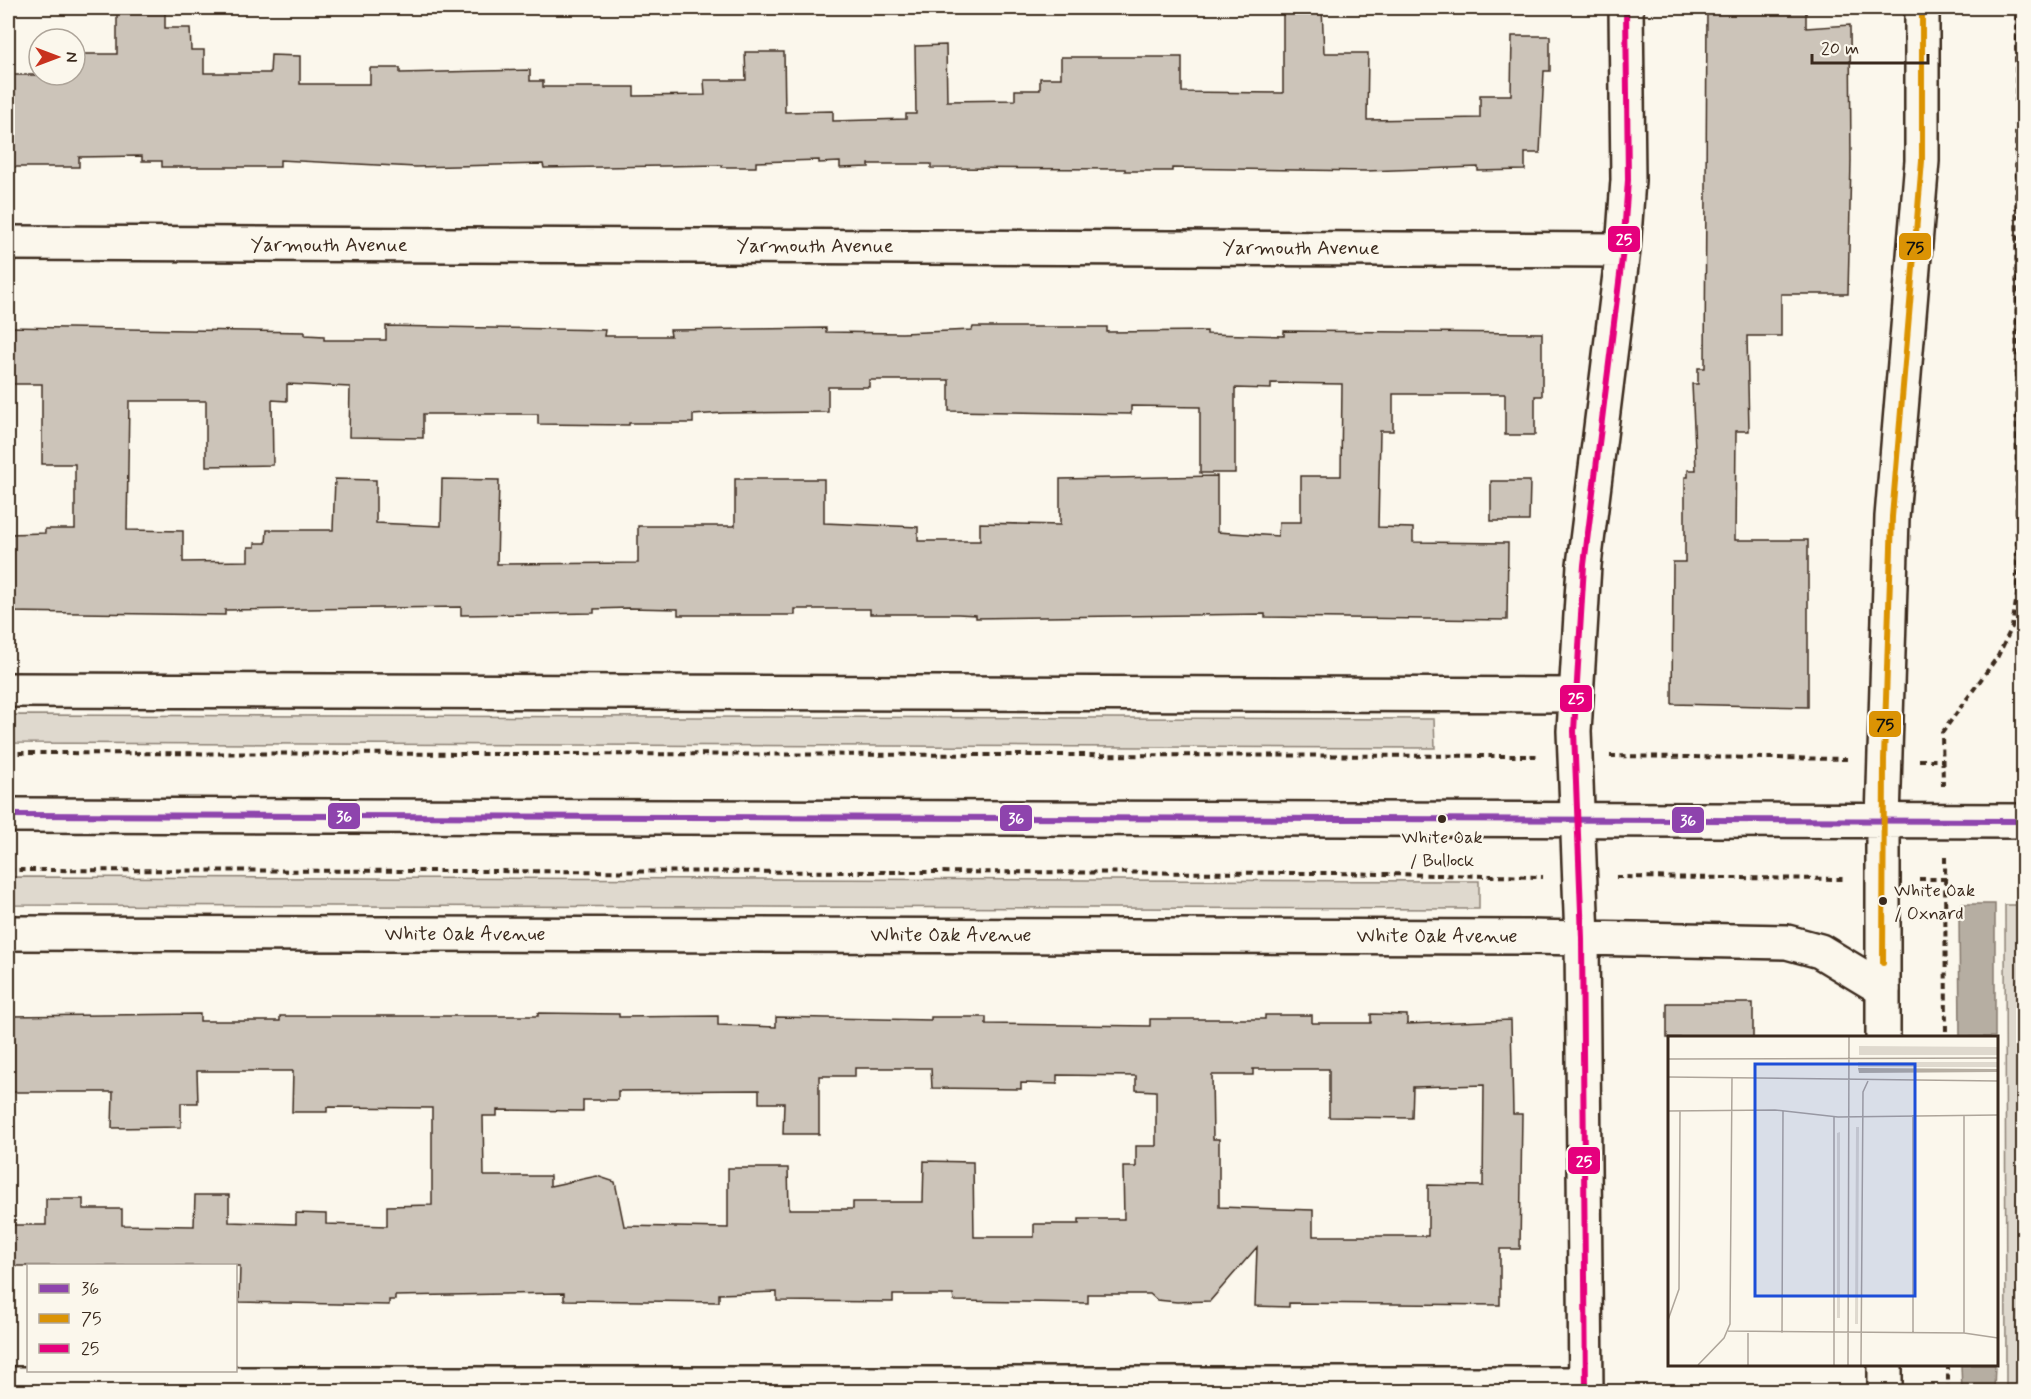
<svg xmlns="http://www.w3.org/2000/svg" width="2031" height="1399" viewBox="0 0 2031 1399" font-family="Mynerve,sans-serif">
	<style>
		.green { fill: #dfd9ce; stroke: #8d8276; stroke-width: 1.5 }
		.water { fill: #b6aea2; stroke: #85796d; stroke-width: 1.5 }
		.building { fill: #ccc4b9; stroke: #3b2a1e; stroke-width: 1.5; fill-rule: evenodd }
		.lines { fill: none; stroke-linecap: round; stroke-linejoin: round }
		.minor-casing { stroke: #3b2a1e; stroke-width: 38 }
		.major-casing { stroke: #3b2a1e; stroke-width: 38 }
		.path { stroke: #3b2a1e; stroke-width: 4; stroke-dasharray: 6 4.5; stroke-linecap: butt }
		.minor { stroke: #fbf7ec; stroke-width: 33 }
		.major { stroke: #fbf7ec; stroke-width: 33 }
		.bus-1-casing { stroke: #fbf7ec; stroke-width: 10 }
		.bus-2-casing { stroke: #fbf7ec; stroke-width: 10 }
		.bus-3-casing { stroke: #fbf7ec; stroke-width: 10 }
		.bus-1 { stroke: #8e44ad; stroke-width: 6 }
		.bus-2 { stroke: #db9304; stroke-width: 6 }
		.bus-3 { stroke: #e5007d; stroke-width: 6 }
		.bus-dot { fill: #3b2a1e; stroke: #fbf7ec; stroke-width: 2 }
		.labels { text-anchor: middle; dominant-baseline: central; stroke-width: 4.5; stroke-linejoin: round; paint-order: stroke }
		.bus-label { font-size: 18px; fill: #3b2a1e; stroke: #fbf7ec }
		.street-label { font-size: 20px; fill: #3b2a1e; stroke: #fbf7ec }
		.inset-road { fill: none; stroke: #aea59a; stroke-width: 1.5 }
		.view { fill: #1d4ed8; fill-opacity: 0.15; stroke: #1d4ed8; stroke-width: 3 }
		.inset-edge { fill: none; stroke: #3b2a1e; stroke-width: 3 }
		.line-badge { stroke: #fbf7ec; stroke-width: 2 }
		.badge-label { font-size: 16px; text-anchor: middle; font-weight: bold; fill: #fff }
		.pale-badge-label { font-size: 16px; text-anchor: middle; font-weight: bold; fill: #111 }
	</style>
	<rect width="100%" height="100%" fill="#fbf7ec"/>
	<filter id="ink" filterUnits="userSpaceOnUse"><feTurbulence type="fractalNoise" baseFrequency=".0167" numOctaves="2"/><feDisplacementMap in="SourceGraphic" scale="12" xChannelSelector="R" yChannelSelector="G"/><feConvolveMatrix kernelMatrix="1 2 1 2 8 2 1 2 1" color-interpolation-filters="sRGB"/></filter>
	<g filter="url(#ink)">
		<path class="green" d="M 8,715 L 1434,719 L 1435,748 L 8,743 Z
			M 8,877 L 1479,881 L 1479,909 L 8,905 Z
			M 2005,905 L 2024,905 L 2023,1392 L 2006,1391 Z"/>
		<path class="water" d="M 1962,904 L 1995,904 L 1995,1037 L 1960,1037 L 1959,911 Z
			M 1961,1365 L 1995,1365 L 1994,1391 L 1962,1391 Z"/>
		<path class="building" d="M 117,8 L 165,8 L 165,28 L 190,28 L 191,50 L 204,50 L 204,73 L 270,73 L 271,55 L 300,56 L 300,84 L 370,84 L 370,68 L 400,68 L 400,73 L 530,70 L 530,81 L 543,81 L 543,87 L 634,87 L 634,96 L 705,95 L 704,80 L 746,80 L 745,52 L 784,52 L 785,112 L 833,111 L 833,121 L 906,119 L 906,114 L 916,114 L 915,46 L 946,45 L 947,101 L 1015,100 L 1015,90 L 1040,90 L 1040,78 L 1061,78 L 1061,57 L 1182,57 L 1182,92 L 1283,93 L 1283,8 L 1322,8 L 1324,53 L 1368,53 L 1367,120 L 1480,118 L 1480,95 L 1511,95 L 1512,36 L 1550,36 L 1550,71 L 1544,71 L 1540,153 L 1525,153 L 1525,170 L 1478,171 L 1478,167 L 1366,171 L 1172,168 L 1172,171 L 1125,171 L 1125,169 L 931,168 L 931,164 L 869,164 L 869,167 L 840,168 L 840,162 L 819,163 L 819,160 L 756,162 L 756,167 L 722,167 L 722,165 L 544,168 L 543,164 L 416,167 L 280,160 L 280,167 L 162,167 L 162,161 L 142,161 L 142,156 L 79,157 L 79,167 L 8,167 L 8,75 L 75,75 L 75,54 L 117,54 Z
			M 1707,8 L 1806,8 L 1806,28 L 1850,25 L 1851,161 L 1848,294 L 1781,294 L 1781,336 L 1747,336 L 1749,431 L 1736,431 L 1735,540 L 1808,540 L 1808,707 L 1672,704 L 1673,562 L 1685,562 L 1685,477 L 1688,477 L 1688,470 L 1696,470 L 1692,384 L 1698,384 L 1698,368 L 1705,368 Z
			M 386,326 L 605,330 L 604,336 L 671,336 L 670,330 L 826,328 L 826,332 L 902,333 L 972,330 L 973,327 L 1107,327 L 1107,332 L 1207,331 L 1207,334 L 1284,336 L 1284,331 L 1542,333 L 1542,396 L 1535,396 L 1535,435 L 1505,435 L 1505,394 L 1393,394 L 1393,431 L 1380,431 L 1378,527 L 1413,528 L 1413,542 L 1508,543 L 1507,620 L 1265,617 L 1265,614 L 976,618 L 976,615 L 958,614 L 870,614 L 870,609 L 795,609 L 795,615 L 678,615 L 678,609 L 628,608 L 594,609 L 594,613 L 461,615 L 461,607 L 225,610 L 225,615 L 8,612 L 8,534 L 45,533 L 45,529 L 75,529 L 75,464 L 42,464 L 42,384 L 8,384 L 8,327 L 305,332 L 305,335 L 324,336 L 324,340 L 386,340 ZM 869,380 L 949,380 L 949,411 L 1131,414 L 1131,406 L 1200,407 L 1200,473 L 1235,473 L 1235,388 L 1271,389 L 1271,383 L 1342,384 L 1341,476 L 1301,476 L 1301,522 L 1279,522 L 1278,536 L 1217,532 L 1217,476 L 1060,479 L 1060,525 L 980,523 L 980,541 L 918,541 L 918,527 L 824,523 L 824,479 L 735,479 L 735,526 L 638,526 L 638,563 L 497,564 L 499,480 L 442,479 L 441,526 L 376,523 L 376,480 L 335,479 L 333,530 L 267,530 L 266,543 L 255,543 L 255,547 L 248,547 L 248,561 L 183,562 L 183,531 L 127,530 L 129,401 L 206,401 L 206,466 L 273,465 L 272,400 L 287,401 L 287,384 L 350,387 L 349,437 L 423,438 L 423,414 L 538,414 L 538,424 L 629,425 L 629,423 L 693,423 L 693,415 L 723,413 L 828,412 L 828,387 L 869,387 Z
			M 1491,481 L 1530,481 L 1529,521 L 1491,521 Z
			M 1667,1003 L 1753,1003 L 1753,1038 L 1667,1038 Z
			M 538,1013 L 619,1014 L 619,1017 L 718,1016 L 718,1025 L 776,1027 L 776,1017 L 931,1020 L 931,1017 L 986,1017 L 986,1024 L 1150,1026 L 1150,1019 L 1265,1019 L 1265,1015 L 1312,1015 L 1312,1023 L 1371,1023 L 1371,1014 L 1407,1015 L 1407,1024 L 1511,1020 L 1513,1114 L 1522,1114 L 1520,1249 L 1500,1249 L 1500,1305 L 1289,1303 L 1289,1307 L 1255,1306 L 1257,1247 L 1210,1301 L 1177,1302 L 1157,1300 L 1150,1294 L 1088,1294 L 1088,1303 L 954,1301 L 953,1295 L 893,1295 L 893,1302 L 777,1301 L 777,1292 L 719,1294 L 719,1302 L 564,1300 L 564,1293 L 395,1296 L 395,1300 L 389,1300 L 389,1305 L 239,1302 L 240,1266 L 8,1266 L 8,1225 L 46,1225 L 46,1199 L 83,1199 L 83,1209 L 122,1209 L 122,1225 L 194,1226 L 195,1195 L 229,1195 L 229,1222 L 296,1224 L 296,1213 L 326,1214 L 326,1224 L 387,1226 L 387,1206 L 432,1205 L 432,1108 L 327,1107 L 327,1112 L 292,1112 L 293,1071 L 197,1071 L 198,1103 L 181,1103 L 181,1127 L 112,1128 L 113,1092 L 8,1092 L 8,1016 L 200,1014 L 200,1021 L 280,1021 L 280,1016 L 538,1016 ZM 855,1068 L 931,1068 L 932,1088 L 1021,1089 L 1021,1083 L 1057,1084 L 1057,1075 L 1136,1076 L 1136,1090 L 1156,1091 L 1156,1146 L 1136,1146 L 1136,1167 L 1123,1167 L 1124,1219 L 1079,1219 L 1079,1224 L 1034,1224 L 1034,1237 L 974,1237 L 973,1162 L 924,1161 L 923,1202 L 853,1202 L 853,1209 L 789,1209 L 788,1168 L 728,1168 L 728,1228 L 624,1226 L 615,1182 L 597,1176 L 550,1186 L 550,1176 L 484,1176 L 483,1116 L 497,1116 L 497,1110 L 583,1111 L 583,1100 L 618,1100 L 618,1091 L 759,1090 L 759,1103 L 784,1103 L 783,1134 L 819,1134 L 819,1076 L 855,1076 ZM 1253,1069 L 1329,1069 L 1329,1117 L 1412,1118 L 1413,1087 L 1484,1085 L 1483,1186 L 1428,1185 L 1428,1236 L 1313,1236 L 1313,1210 L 1219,1207 L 1219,1139 L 1213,1139 L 1212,1075 L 1253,1075 Z"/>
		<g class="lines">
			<g class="minor-casing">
				<path id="minor" d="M 8,243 L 1623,250
					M 8,690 L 1576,695
					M 8,933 L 1530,937 L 1787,942 L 1820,951 L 1883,989
					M 8,1384 L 1586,1384
					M 1586,1392 L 1582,938 L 1574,731 L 1584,565 L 1623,250 L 1628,180 L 1626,8"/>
			</g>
			<g class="major-casing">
				<path id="major" d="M 8,815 L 2024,821
					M 1883,1038 L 1883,820 L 1892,517 L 1922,161 L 1922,8
					M 1885,1364 L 1885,1392"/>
			</g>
			<path class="path" d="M 8,753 L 1540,756
				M 1610,756 L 1849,759
				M 1919,760 L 1943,760
				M 1943,786 L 1942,733 L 1998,656 L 2012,627 L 2017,595 L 2016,8
				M 1945,857 L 1946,1038
				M 8,870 L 1333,873 L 1543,877
				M 1616,877 L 1846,879
				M 1919,879 L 1946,879
				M 1948,1364 L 1948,1392"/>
			<use href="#minor" class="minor"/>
			<use href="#major" class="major"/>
			<g class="bus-1-casing">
				<path id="bus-1" d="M 8,815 L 2024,821"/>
			</g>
			<g class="bus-2-casing">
				<path id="bus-2" d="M 1883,963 L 1884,759 L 1892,517 L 1922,161 L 1922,8"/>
			</g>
			<g class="bus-3-casing">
				<path id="bus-3" d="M 1586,1392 L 1582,938 L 1574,731 L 1584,565 L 1623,250 L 1628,180 L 1626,8"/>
			</g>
			<use href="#bus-1" class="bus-1"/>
			<use href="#bus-2" class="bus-2"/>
			<use href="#bus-3" class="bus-3"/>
		</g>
	</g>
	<g class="bus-dot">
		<circle cx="1442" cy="819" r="5"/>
		<circle cx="1883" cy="901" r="5"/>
	</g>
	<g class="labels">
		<g class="bus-label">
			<text x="1442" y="838">White Oak<tspan x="1442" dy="23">/ Bullock</tspan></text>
			<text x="1894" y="891" text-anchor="start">White Oak<tspan x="1894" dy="23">/ Oxnard</tspan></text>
		</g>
		<g class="street-label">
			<text x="329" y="245">Yarmouth Avenue</text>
			<text x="815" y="246">Yarmouth Avenue</text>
			<text x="1301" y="248">Yarmouth Avenue</text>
			<text x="465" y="934">White Oak Avenue</text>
			<text x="951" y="935">White Oak Avenue</text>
			<text x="1437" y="936">White Oak Avenue</text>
		</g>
	</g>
	<g transform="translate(1668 1036)">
		<rect width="330" height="330" fill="#fbf7ec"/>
		<path d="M 191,10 L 330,11 L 330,19 L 191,19 ZM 190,26 L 330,26 L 330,31 L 190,31 ZM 188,91 L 191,91 L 190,288 L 187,288 ZM 172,96 L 172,282 L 169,282 L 169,97 Z" fill="#dfd9ce"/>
		<path d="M 190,32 L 330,33 L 330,36 L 191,37 Z" fill="#b6aea2"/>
		<path class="inset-road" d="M 0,23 L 330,22M 0,41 L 330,45M 0,75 L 107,74 L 170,81 L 330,79M 0,284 L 11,253 L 12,75M 60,295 L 296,297 L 330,302M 114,297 L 115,75M 245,297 L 245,79M 296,297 L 296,79M 30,329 L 56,302 L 62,288 L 64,41M 80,329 L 80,297M 166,329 L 166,80M 180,329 L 181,1M 193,329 L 195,56 L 200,45"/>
		<path class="view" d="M 87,28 L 247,28 L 247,260 L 87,260 Z"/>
		<rect width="330" height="330" class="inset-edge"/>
	</g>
	<g class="line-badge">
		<rect x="1607" y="225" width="34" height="28" rx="6" fill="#e5007d"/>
		<rect x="1898" y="232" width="34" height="29" rx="6" fill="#db9304"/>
		<rect x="1559" y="684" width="34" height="29" rx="6" fill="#e5007d"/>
		<rect x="1868" y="710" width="34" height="28" rx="6" fill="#db9304"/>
		<rect x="327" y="802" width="34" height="28" rx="6" fill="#8e44ad"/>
		<rect x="999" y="804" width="34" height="28" rx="6" fill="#8e44ad"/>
		<rect x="1671" y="806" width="34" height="28" rx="6" fill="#8e44ad"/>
		<rect x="1567" y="1146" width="34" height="29" rx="6" fill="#e5007d"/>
	</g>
	<g class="badge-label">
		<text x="1624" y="245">25</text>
		<text x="1576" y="704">25</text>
		<text x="344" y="822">36</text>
		<text x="1016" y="824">36</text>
		<text x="1688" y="826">36</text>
		<text x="1584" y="1167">25</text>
	</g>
	<g class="pale-badge-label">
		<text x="1915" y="253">75</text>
		<text x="1885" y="730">75</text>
	</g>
	<rect width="2031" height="1399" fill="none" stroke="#fbf7ec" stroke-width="30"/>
	<rect x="15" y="15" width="2001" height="1369" fill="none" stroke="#3b2a1e" stroke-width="2" filter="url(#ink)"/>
	<rect x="27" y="1264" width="210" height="108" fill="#fbf7ec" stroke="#aea59a" stroke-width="1.5"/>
	<rect x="39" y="1284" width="30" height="9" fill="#8e44ad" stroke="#aea59a" stroke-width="1.5"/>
	<text x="81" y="1294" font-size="18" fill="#3b2a1e">36</text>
	<rect x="39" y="1314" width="30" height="9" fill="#db9304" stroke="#aea59a" stroke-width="1.5"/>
	<text x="81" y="1324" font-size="18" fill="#3b2a1e">75</text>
	<rect x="39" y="1344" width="30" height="9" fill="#e5007d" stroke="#aea59a" stroke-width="1.5"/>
	<text x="81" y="1354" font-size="18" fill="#3b2a1e">25</text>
	<g transform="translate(57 57) rotate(90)"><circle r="28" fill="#fbf7ec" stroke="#aea59a" stroke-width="1.5"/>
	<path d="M0-4.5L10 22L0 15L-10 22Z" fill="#c8321e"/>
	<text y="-9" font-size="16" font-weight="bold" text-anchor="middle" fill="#3b2a1e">N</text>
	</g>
	<path d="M1812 54v9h116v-9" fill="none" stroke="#3b2a1e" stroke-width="3"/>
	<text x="1821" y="54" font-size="18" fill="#3b2a1e" stroke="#fbf7ec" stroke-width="4.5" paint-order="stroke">20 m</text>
</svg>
